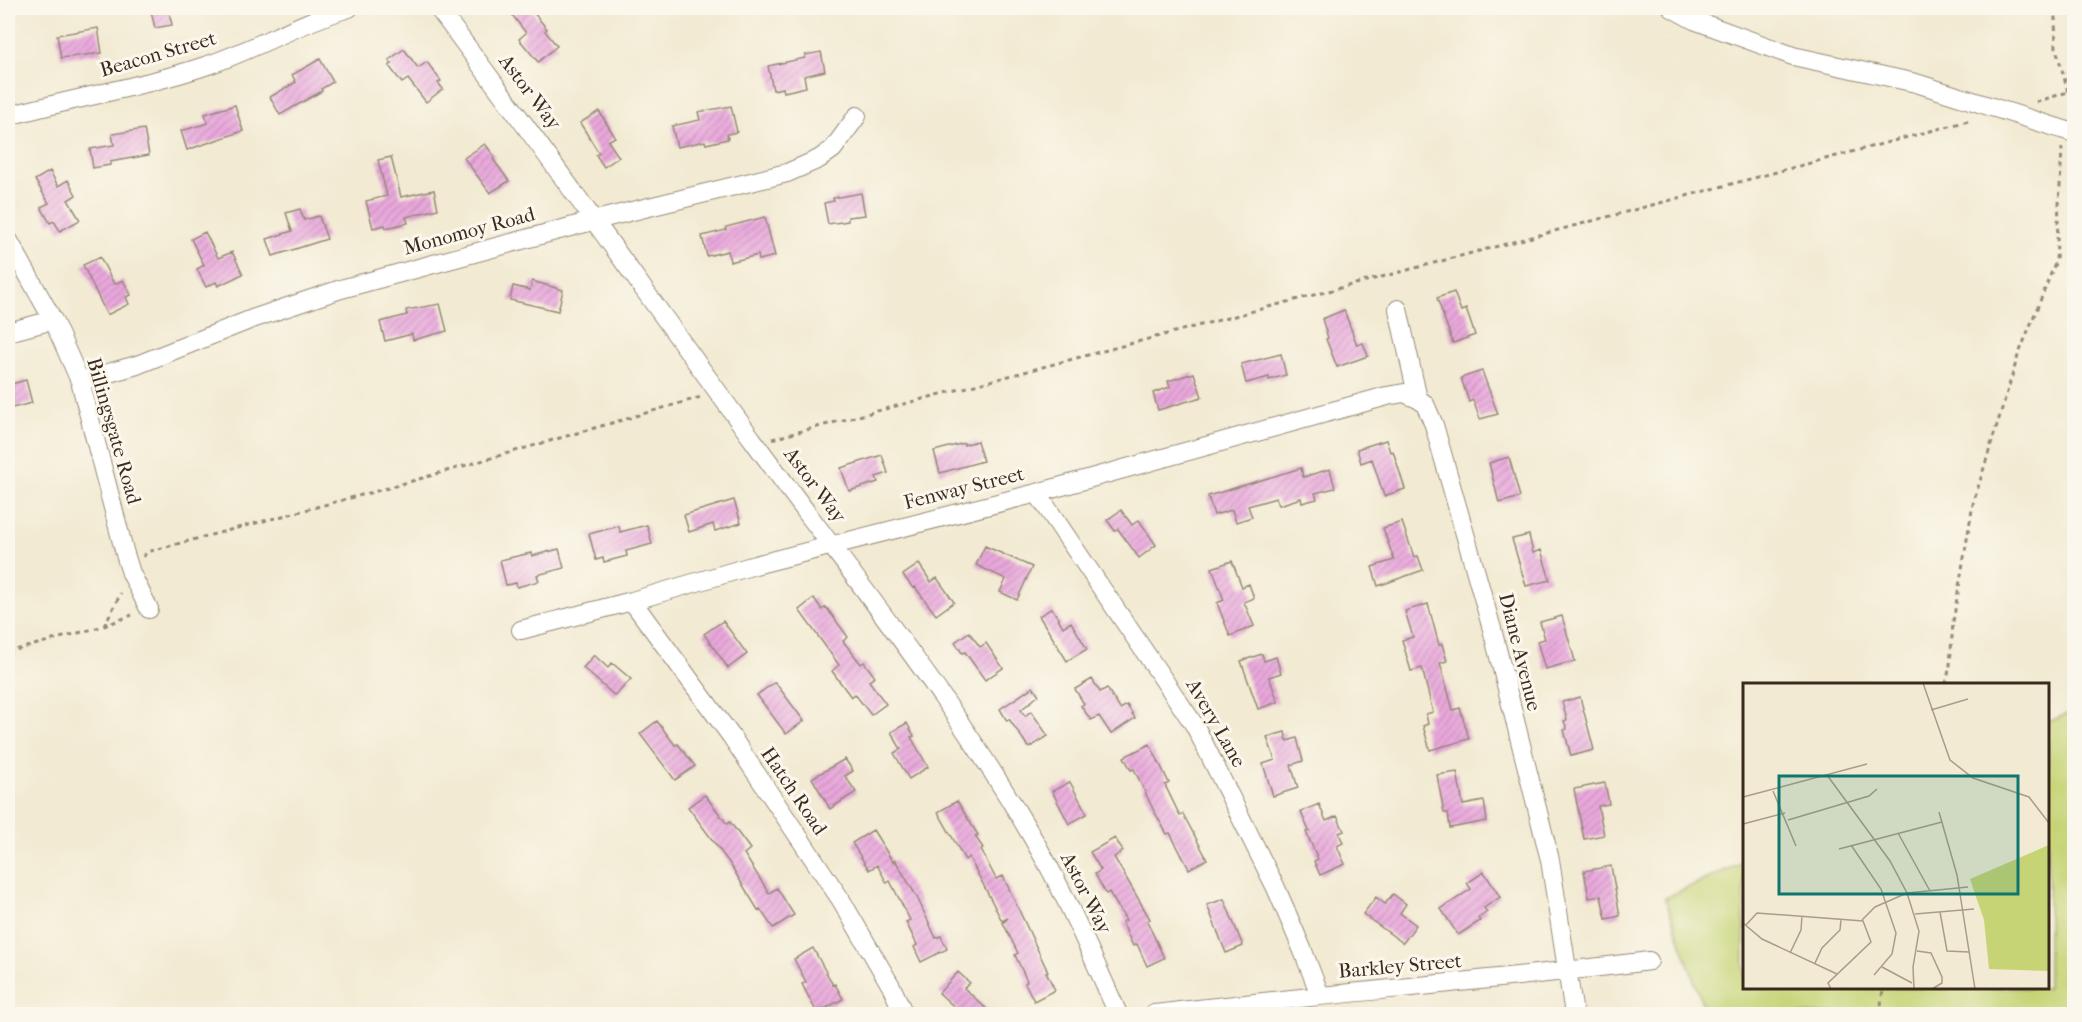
<svg xmlns="http://www.w3.org/2000/svg" width="2082" height="1022" viewBox="0 0 2082 1022" font-family="'IM FELL French Canon',serif">
	<style>
		.green { fill: #c6d476; stroke: #807f4a; stroke-width: 1.5 }
		.building { fill: url(#building-hatch) }
		.lines { fill: none; stroke-linecap: round; stroke-linejoin: round }
		.minor-casing { stroke: #968a78; stroke-width: 20 }
		.path { stroke: #968a78; stroke-width: 3; stroke-dasharray: 4.5 4.5; stroke-linecap: butt }
		.minor { stroke: #fff; stroke-width: 18 }
		.labels { text-anchor: middle; dominant-baseline: central; stroke-width: 6; stroke-linejoin: round; paint-order: stroke }
		.street-label { font-size: 20px; fill: #3b2a1e; stroke: #fbf7ec }
		.inset-road { fill: none; stroke: #a99d8a; stroke-width: 1.5 }
		.view { fill: #0f766e; fill-opacity: 0.15; stroke: #0f766e; stroke-width: 3 }
		.inset-edge { fill: none; stroke: #3b2a1e; stroke-width: 3 }
	</style>
	<defs>
		<pattern id="building-hatch" width="6" height="6" patternUnits="userSpaceOnUse" patternTransform="scale(1.5)"><rect width="6" height="6" fill="#eaa9dd"/><path d="M-1 1l2-2M0 6l6-6M5 7l2-2" fill="none" stroke="#bf8ab3"/></pattern>
	</defs>
	<rect width="100%" height="100%" fill="#fbf7ec"/>
	<filter id="ink" filterUnits="userSpaceOnUse"><feTurbulence type="fractalNoise" baseFrequency=".0167" numOctaves="2"/><feDisplacementMap in="SourceGraphic" scale="12" xChannelSelector="R" yChannelSelector="G"/><feConvolveMatrix kernelMatrix="1 2 1 2 8 2 1 2 1" color-interpolation-filters="sRGB"/></filter>
	<filter id="wash" filterUnits="userSpaceOnUse"><feTurbulence type="fractalNoise" baseFrequency=".008" numOctaves="4" result="noise"/><feDisplacementMap in="SourceGraphic" scale="24" xChannelSelector="R" yChannelSelector="G"/><feGaussianBlur stdDeviation="1.35" result="paint"/><feColorMatrix in="noise" values="0 0 0 0 0 0 0 0 0 0 0 0 0 0 0 0 0 1.4 0 .05"/><feComposite in="paint" operator="in"/></filter>
	<g filter="url(#wash)">
		<rect width="100%" height="100%" fill="#f2ead2"/>
		<path class="green" d="M 2074,711 L 2074,1014 L 1706,1014 L 1665,898 L 1744,862 L 1744,988 L 2048,988 L 2048,722 Z"/>
		<g id="blocks">
			<path class="building" d="M 168,8 L 172,25 L 155,28 L 151,11 Z
				M 524,8 L 530,8 L 547,29 L 545,31 L 557,46 L 538,62 L 519,39 L 526,33 L 513,16 Z
				M 98,28 L 102,53 L 61,58 L 57,35 Z
				M 404,49 L 418,68 L 427,62 L 441,81 L 438,83 L 443,89 L 426,102 L 408,79 L 402,83 L 389,66 L 392,64 L 389,60 Z
				M 821,52 L 825,71 L 804,76 L 806,87 L 784,92 L 783,88 L 773,90 L 768,66 L 805,58 L 805,55 Z
				M 320,59 L 333,82 L 321,89 L 322,91 L 280,115 L 270,97 L 296,82 L 292,75 Z
				M 235,105 L 243,131 L 187,150 L 181,131 L 208,123 L 205,114 Z
				M 731,106 L 737,132 L 727,134 L 728,139 L 706,144 L 705,141 L 677,147 L 672,126 L 700,120 L 698,112 Z
				M 599,111 L 615,137 L 608,141 L 619,157 L 604,167 L 596,155 L 599,153 L 580,123 Z
				M 144,129 L 149,155 L 110,162 L 110,165 L 93,168 L 90,149 L 114,145 L 112,134 Z
				M 485,144 L 495,157 L 493,159 L 509,181 L 490,193 L 464,158 Z
				M 391,157 L 401,197 L 434,190 L 438,209 L 406,217 L 408,223 L 386,228 L 385,225 L 373,228 L 366,201 L 387,196 L 378,160 Z
				M 50,171 L 58,186 L 68,180 L 76,195 L 68,200 L 80,220 L 60,231 L 54,221 L 50,223 L 41,207 L 49,203 L 35,180 Z
				M 861,193 L 865,215 L 848,217 L 848,221 L 828,224 L 824,203 L 834,201 L 833,198 Z
				M 300,209 L 304,220 L 319,216 L 327,239 L 273,256 L 267,239 L 292,231 L 286,213 Z
				M 765,217 L 775,256 L 759,260 L 758,255 L 730,262 L 728,251 L 707,256 L 702,236 L 726,230 L 726,227 Z
				M 205,232 L 218,258 L 232,252 L 243,274 L 218,286 L 216,282 L 206,287 L 197,269 L 204,265 L 191,239 Z
				M 100,257 L 114,284 L 123,280 L 131,295 L 126,297 L 129,304 L 107,315 L 83,265 Z
				M 532,281 L 563,290 L 558,311 L 510,300 L 513,286 L 530,290 Z
				M 1454,292 L 1461,311 L 1466,309 L 1475,335 L 1453,343 L 1437,298 Z
				M 440,304 L 447,331 L 413,340 L 412,334 L 385,341 L 380,322 L 407,315 L 406,310 Z
				M 1344,310 L 1357,345 L 1363,343 L 1368,356 L 1337,367 L 1326,339 L 1328,338 L 1322,319 Z
				M 1281,354 L 1286,375 L 1269,380 L 1269,377 L 1246,383 L 1241,364 Z
				M 1482,371 L 1498,414 L 1480,419 L 1473,400 L 1469,402 L 1461,378 Z
				M 1194,373 L 1202,397 L 1158,410 L 1153,393 L 1170,387 L 1168,381 Z
				M 26,380 L 32,403 L 8,409 L 8,385 Z
				M 1386,440 L 1390,452 L 1393,451 L 1405,489 L 1384,496 L 1372,459 L 1361,463 L 1357,449 Z
				M 977,441 L 983,461 L 940,473 L 934,451 L 964,443 L 964,445 Z
				M 882,455 L 888,473 L 876,477 L 878,482 L 849,491 L 841,468 Z
				M 1509,457 L 1520,497 L 1499,503 L 1489,463 Z
				M 1301,468 L 1303,477 L 1330,469 L 1335,488 L 1315,493 L 1317,499 L 1302,503 L 1301,498 L 1279,505 L 1276,498 L 1248,506 L 1252,517 L 1236,522 L 1232,510 L 1214,515 L 1208,496 Z
				M 734,500 L 741,523 L 715,531 L 713,524 L 689,532 L 684,515 Z
				M 1121,510 L 1132,525 L 1139,520 L 1156,545 L 1139,558 L 1118,529 L 1115,531 L 1107,520 Z
				M 1402,522 L 1414,557 L 1418,556 L 1423,570 L 1378,586 L 1372,567 L 1394,560 L 1383,528 Z
				M 647,525 L 652,544 L 626,551 L 627,556 L 604,562 L 603,558 L 596,560 L 589,534 L 619,526 L 620,532 Z
				M 1529,535 L 1533,553 L 1541,550 L 1550,580 L 1526,586 L 1512,539 Z
				M 985,546 L 1032,567 L 1017,600 L 1000,592 L 1006,579 L 976,565 Z
				M 559,549 L 564,568 L 537,575 L 539,581 L 517,587 L 516,583 L 506,585 L 500,560 L 531,553 L 532,556 Z
				M 1232,561 L 1242,587 L 1249,584 L 1254,598 L 1244,602 L 1254,626 L 1230,636 L 1217,603 L 1224,600 L 1212,568 Z
				M 919,564 L 931,582 L 937,578 L 954,602 L 936,615 L 915,587 L 913,588 L 903,575 Z
				M 814,598 L 822,610 L 826,607 L 848,637 L 843,641 L 861,664 L 864,662 L 875,677 L 869,681 L 886,704 L 871,715 L 855,694 L 851,697 L 832,671 L 839,665 L 799,610 Z
				M 1428,604 L 1439,645 L 1442,644 L 1447,661 L 1440,663 L 1453,710 L 1460,708 L 1469,739 L 1430,750 L 1423,726 L 1428,724 L 1426,714 L 1433,712 L 1422,668 L 1411,671 L 1402,640 L 1413,637 L 1405,611 Z
				M 1052,608 L 1063,627 L 1071,622 L 1087,649 L 1067,661 L 1039,616 Z
				M 1562,616 L 1575,661 L 1545,669 L 1537,641 L 1545,639 L 1540,622 Z
				M 723,621 L 747,654 L 728,668 L 704,634 Z
				M 969,632 L 980,647 L 986,643 L 1003,668 L 985,680 L 965,652 L 962,653 L 955,642 Z
				M 1262,654 L 1264,661 L 1276,657 L 1281,673 L 1269,677 L 1278,702 L 1258,709 L 1241,661 Z
				M 594,655 L 608,668 L 612,663 L 631,679 L 615,696 L 583,668 Z
				M 1092,679 L 1100,692 L 1107,688 L 1120,709 L 1127,705 L 1135,718 L 1111,734 L 1099,716 L 1091,720 L 1081,706 L 1084,704 L 1075,689 Z
				M 775,682 L 804,721 L 786,734 L 757,695 Z
				M 1033,687 L 1039,695 L 1021,710 L 1025,716 L 1031,711 L 1048,736 L 1029,748 L 1009,719 L 1007,721 L 1000,709 Z
				M 1580,697 L 1594,750 L 1571,756 L 1564,730 L 1567,729 L 1564,721 L 1567,720 L 1562,702 Z
				M 657,721 L 675,745 L 678,744 L 695,766 L 675,780 L 640,734 Z
				M 907,723 L 914,736 L 911,737 L 928,767 L 909,779 L 894,753 L 901,749 L 891,732 Z
				M 1285,732 L 1287,741 L 1297,738 L 1303,761 L 1291,765 L 1298,788 L 1273,796 L 1263,764 L 1275,760 L 1267,737 Z
				M 1150,744 L 1169,783 L 1165,785 L 1180,816 L 1183,814 L 1207,859 L 1189,869 L 1170,833 L 1167,834 L 1153,809 L 1134,769 L 1131,770 L 1124,757 Z
				M 845,759 L 853,771 L 845,776 L 856,792 L 830,809 L 812,778 Z
				M 1457,772 L 1463,805 L 1484,801 L 1487,821 L 1450,828 L 1448,813 L 1444,813 L 1437,775 Z
				M 1070,782 L 1087,814 L 1069,824 L 1052,791 Z
				M 1605,783 L 1609,804 L 1598,806 L 1604,835 L 1584,839 L 1574,789 Z
				M 705,795 L 727,824 L 730,822 L 750,849 L 744,854 L 769,893 L 777,888 L 794,915 L 773,928 L 760,909 L 758,910 L 730,864 L 688,807 Z
				M 957,801 L 978,835 L 975,836 L 983,848 L 981,850 L 996,879 L 1003,876 L 1048,972 L 1046,972 L 1055,990 L 1034,1001 L 1025,983 L 1027,981 L 1015,955 L 1018,953 L 1003,923 L 1008,918 L 1002,921 L 969,857 L 965,860 L 938,812 Z
				M 1319,804 L 1326,821 L 1337,816 L 1344,831 L 1339,833 L 1343,843 L 1337,846 L 1345,864 L 1320,875 L 1314,861 L 1318,859 L 1306,832 L 1309,831 L 1301,812 Z
				M 873,830 L 893,862 L 895,860 L 917,897 L 936,938 L 941,936 L 947,949 L 921,962 L 914,947 L 917,945 L 906,922 L 910,920 L 890,881 L 887,883 L 877,865 L 869,870 L 852,843 Z
				M 1115,838 L 1123,851 L 1114,857 L 1150,919 L 1147,921 L 1164,958 L 1147,966 L 1137,944 L 1133,946 L 1122,922 L 1126,920 L 1109,892 L 1106,894 L 1095,874 L 1101,870 L 1090,852 Z
				M 1611,866 L 1620,916 L 1606,919 L 1601,896 L 1589,898 L 1584,871 Z
				M 1484,872 L 1500,897 L 1484,908 L 1487,912 L 1478,918 L 1480,921 L 1458,935 L 1441,909 L 1471,889 L 1467,883 Z
				M 1393,894 L 1406,904 L 1400,913 L 1416,925 L 1403,943 L 1363,914 L 1376,897 L 1385,904 Z
				M 1224,899 L 1243,946 L 1226,953 L 1207,905 Z
				M 813,948 L 833,985 L 835,984 L 843,999 L 817,1013 L 802,984 L 806,982 L 794,959 Z
				M 958,972 L 970,983 L 964,988 L 992,1014 L 962,1014 L 939,993 Z"/>
		</g>
	</g>
	<g filter="url(#ink)">
		<use href="#blocks" fill-opacity="0" stroke="#968a78" stroke-width="1.5"/>
		<g class="lines">
			<g class="minor-casing">
				<path id="minor" d="M 438,8 C 546,151 649,298 755,443 C 856,581 965,714 1048,865 C 1074,913 1096,964 1118,1014
					M 1672,8 L 1694,20 L 1793,56 L 1916,83 L 2074,133
					M 8,116 C 74,98 143,87 208,65 C 256,49 300,22 349,8
					M 8,239 L 53,320 L 80,381 L 125,554 L 131,573 L 149,609
					M 1398,309 L 1418,399 L 1425,404 L 1434,425 L 1492,629 L 1550,860 L 1574,1014
					M 8,332 L 53,320
					M 80,381 L 137,365 L 252,319 L 341,289 L 596,220 L 787,173 L 819,159 L 833,149 L 857,116
					M 1037,493 L 1195,726 L 1276,888 L 1303,951 L 1320,995
					M 632,601 L 731,736 L 841,900 L 891,986 L 904,1014
					M 521,630 L 632,601 L 755,565 L 1037,493 L 1387,396 L 1404,393 L 1418,399
					M 1154,1014 C 1319,994 1485,982 1649,961"/>
			</g>
			<path class="path" d="M 2052,8 L 2055,18 L 2056,48 L 2068,92
				M 2036,102 L 2074,90
				M 772,439 L 1972,120
				M 143,557 L 147,552 L 388,488 L 701,397
				M 104,626 L 121,593
				M 8,652 L 104,626 L 132,615
				M 1946,684 L 1950,665 L 1953,622 L 1973,504 L 2018,356 L 2056,261 L 2062,148
				M 1880,1014 L 1883,988"/>
			<use href="#minor" class="minor"/>
		</g>
	</g>
	<g class="labels">
		<g class="street-label">
			<text transform="translate(158 54) rotate(-16)">Beacon Street</text>
			<text transform="translate(530 92) rotate(53)">Astor Way</text>
			<text transform="translate(469 231) rotate(-15)">Monomoy Road</text>
			<text transform="translate(114 431) rotate(74)">Billingsgate Road</text>
			<text transform="translate(815 485) rotate(53)">Astor Way</text>
			<text transform="translate(964 488) rotate(-14)">Fenway Street</text>
			<text transform="translate(1520 652) rotate(76)">Diane Avenue</text>
			<text transform="translate(1216 723) rotate(60)">Avery Lane</text>
			<text transform="translate(794 791) rotate(56)">Hatch Road</text>
			<text transform="translate(1086 893) rotate(63)">Astor Way</text>
			<text transform="translate(1400 966) rotate(-5)">Barkley Street</text>
		</g>
	</g>
	<g transform="translate(1743 683)">
		<rect width="306" height="306" fill="#f2ead2"/>
		<path d="M 306,162 L 306,288 L 246,286 L 241,237 L 227,196 Z" fill="#c6d476"/>
		<path class="inset-road" d="M 180,0 L 207,77 L 230,95 L 286,114 L 306,140M 188,27 L 225,16M 84,92 L 147,178 L 164,210 L 176,248 L 170,284 L 171,306M 30,108 L 53,163M 0,114 L 124,81M 196,129 L 214,192 L 232,306M 45,137 L 126,113 L 134,106M 0,141 L 42,130M 155,150 L 187,208M 108,162 L 138,206 L 153,250 L 149,271 L 131,292M 96,166 L 199,139M 197,229 L 204,268 L 226,269M 172,231 L 231,226M 119,237 L 132,224 L 164,210 L 225,204M 0,240 L 19,256 L 94,291M 3,242 L 14,230 L 120,238 L 128,259 L 85,300 L 88,306M 174,268 L 188,270 L 199,294 L 199,300 L 189,306M 47,270 L 58,247 L 59,233M 72,280 L 79,265 L 97,247 L 98,236M 139,284 L 169,300"/>
		<path class="view" d="M 36,93 L 275,93 L 275,211 L 36,211 Z"/>
		<rect width="306" height="306" class="inset-edge"/>
	</g>
	<rect width="2082" height="1022" fill="none" stroke="#fbf7ec" stroke-width="30"/>
</svg>
